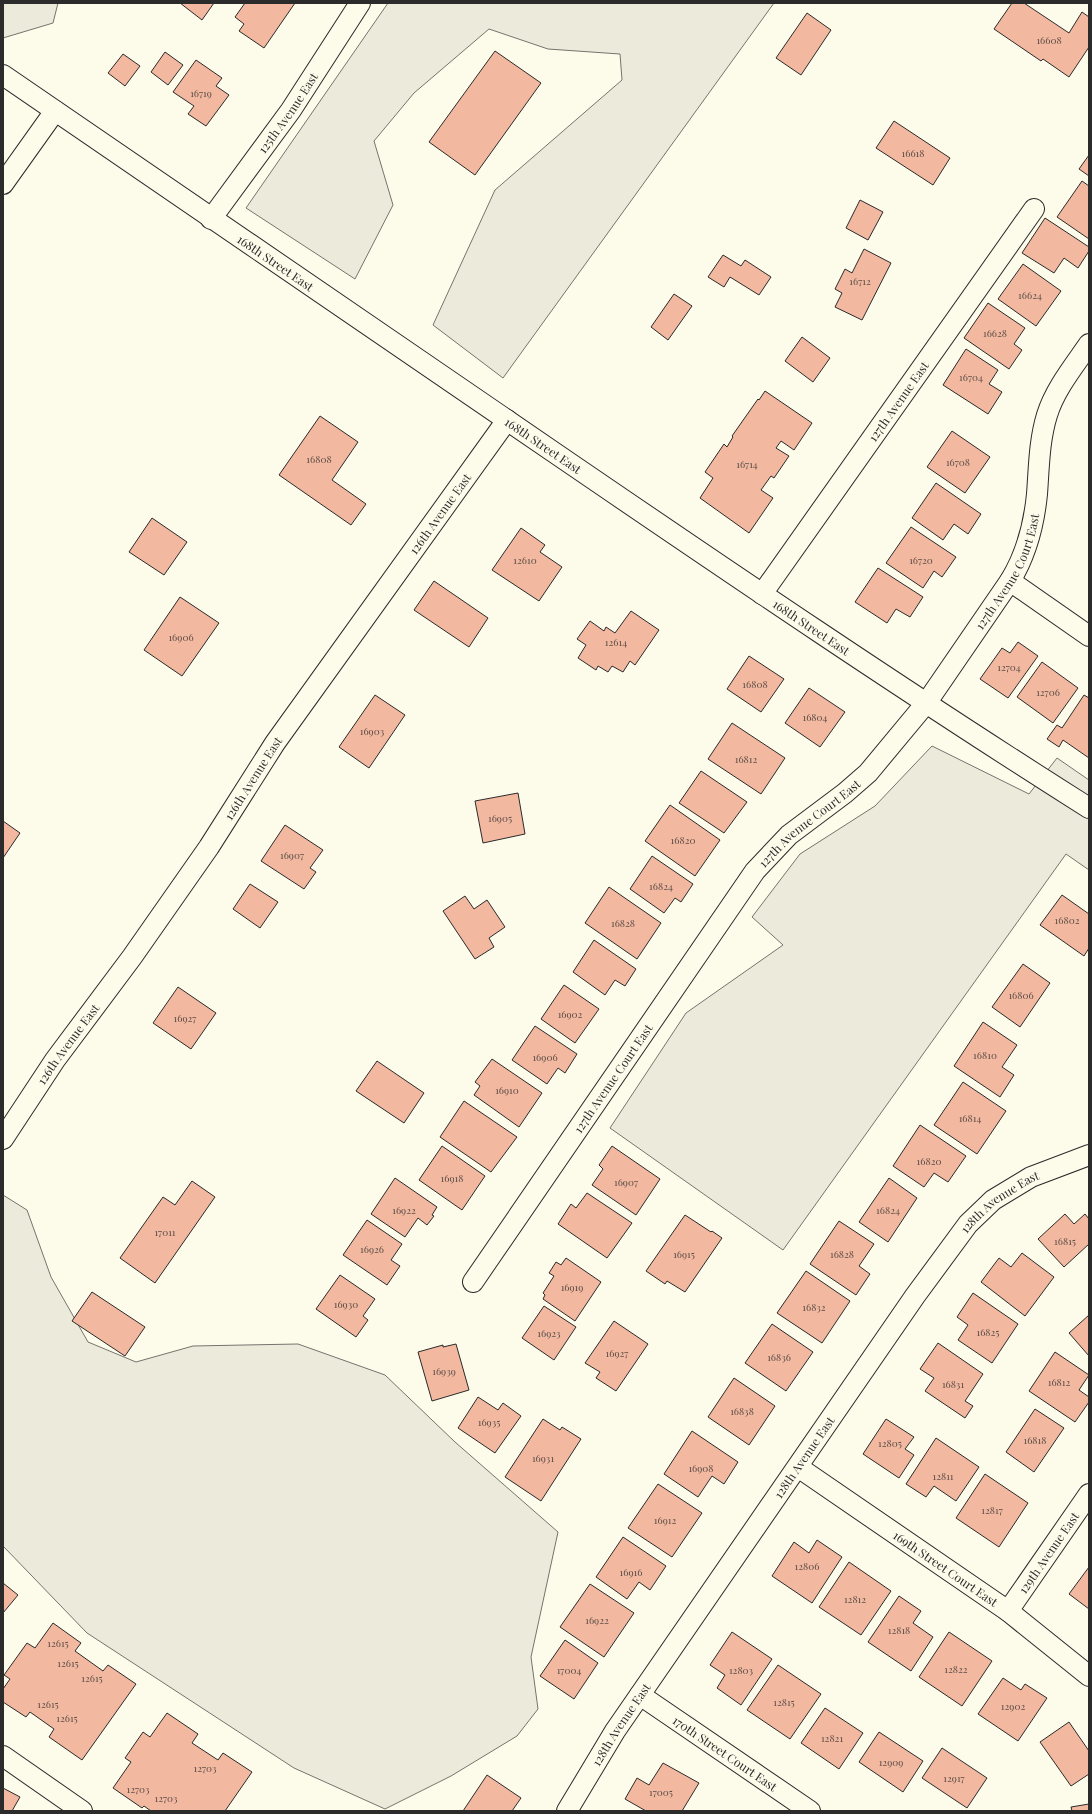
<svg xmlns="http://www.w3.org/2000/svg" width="1092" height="1814" viewBox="0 0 1092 1814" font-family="'Playfair Display',serif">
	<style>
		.green { fill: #ecebdb; stroke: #74746e }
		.building { fill: #f2b8a0; stroke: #2b2b2b }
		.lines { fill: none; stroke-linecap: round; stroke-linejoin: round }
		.minor-casing { stroke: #2b2b2b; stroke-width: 22 }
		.minor { stroke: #fdfbea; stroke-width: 20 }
		.labels { text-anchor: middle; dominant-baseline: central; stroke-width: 3; stroke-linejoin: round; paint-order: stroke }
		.number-label { font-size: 10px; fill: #5d4e48 }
		.street-label { font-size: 12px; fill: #2b2b2b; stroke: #fdfbea }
	</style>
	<rect width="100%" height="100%" fill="#fdfbea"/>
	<path class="green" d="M 3,3 L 58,3 L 53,23 L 3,38 Z
		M 388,3 L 774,3 L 503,378 L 433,325 L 495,190 L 622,80 L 620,54 L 548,49 L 489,29 L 414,93 L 374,141 L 393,205 L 355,279 L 246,208 Z
		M 932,746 L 1029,794 L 1057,758 L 1089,780 L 1089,870 L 1066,854 L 783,1250 L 610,1128 L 686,1013 L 783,945 L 752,917 L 800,854 L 875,806 Z
		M 3,1195 L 27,1210 L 51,1277 L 88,1342 L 136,1362 L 193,1346 L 298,1344 L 385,1375 L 455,1442 L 558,1532 L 531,1657 L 538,1709 L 517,1736 L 451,1776 L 385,1809 L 294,1768 L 87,1633 L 3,1546 Z"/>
	<path class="building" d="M 180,3 L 214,3 L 202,20 Z
		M 245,3 L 295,3 L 264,48 L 239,31 L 244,24 L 235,17 Z
		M 1012,3 L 1024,3 L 1069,33 L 1082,12 L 1089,17 L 1089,47 L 1069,77 L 1043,59 L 1041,61 L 994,29 Z
		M 807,13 L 831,30 L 801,75 L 776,58 Z
		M 495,51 L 541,83 L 475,175 L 429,142 Z
		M 165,52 L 183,65 L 168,85 L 151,72 Z
		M 123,54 L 140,66 L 125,86 L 108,73 Z
		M 196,60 L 222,78 L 216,86 L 229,95 L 206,126 L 188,114 L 194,106 L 173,92 Z
		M 894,121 L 950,158 L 933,185 L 876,148 Z
		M 1089,155 L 1089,176 L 1079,169 Z
		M 1082,181 L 1089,186 L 1089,239 L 1057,217 Z
		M 860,200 L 883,212 L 868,240 L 846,228 Z
		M 1045,218 L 1089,247 L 1089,251 L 1078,268 L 1064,258 L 1054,273 L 1022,253 Z
		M 864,249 L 891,263 L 862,320 L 835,307 L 842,293 L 835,289 L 845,269 L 852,273 Z
		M 723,255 L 741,266 L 745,260 L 771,277 L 759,295 L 730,277 L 724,287 L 708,277 Z
		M 1023,264 L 1061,291 L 1036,326 L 998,299 Z
		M 674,294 L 692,306 L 668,340 L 651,327 Z
		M 988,303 L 1025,328 L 1014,344 L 1022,350 L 1009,369 L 964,338 Z
		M 802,337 L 830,358 L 813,382 L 785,361 Z
		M 966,349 L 998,370 L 989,384 L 1002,392 L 988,414 L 943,385 Z
		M 765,391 L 812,423 L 794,450 L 781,441 L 776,448 L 789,456 L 774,478 L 771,476 L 761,490 L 773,498 L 749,533 L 700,498 L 713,478 L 705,472 L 724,444 L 727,447 L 733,437 L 732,436 L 758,399 L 759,400 Z
		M 320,416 L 358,442 L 332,480 L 366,504 L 351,525 L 279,475 Z
		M 952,431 L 990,457 L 965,493 L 927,467 Z
		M 936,483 L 981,514 L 968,534 L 954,524 L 943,540 L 912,518 Z
		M 152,518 L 187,542 L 164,575 L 129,552 Z
		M 911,527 L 956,557 L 942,577 L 934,571 L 923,588 L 886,563 Z
		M 521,528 L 545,545 L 540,552 L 562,567 L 539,601 L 492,570 Z
		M 878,568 L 923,597 L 910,617 L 896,609 L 887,623 L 855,602 Z
		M 434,581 L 488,618 L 469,647 L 414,610 Z
		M 180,597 L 219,623 L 182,676 L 144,650 Z
		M 631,611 L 659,630 L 635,665 L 630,661 L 623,672 L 612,666 L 608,672 L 598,666 L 596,670 L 578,658 L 586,645 L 577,639 L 590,621 L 604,631 L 606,627 L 615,633 Z
		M 1018,642 L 1038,656 L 1008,698 L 980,679 L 1002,648 L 1010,653 Z
		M 749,656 L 784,679 L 761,712 L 727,689 Z
		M 1042,662 L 1078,688 L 1053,723 L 1017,697 Z
		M 809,688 L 845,712 L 820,747 L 785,723 Z
		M 375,695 L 405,715 L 369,768 L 339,747 Z
		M 1084,695 L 1089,698 L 1089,758 L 1063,740 L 1059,747 L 1047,739 L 1057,725 L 1062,728 Z
		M 732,723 L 785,758 L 761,794 L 708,759 Z
		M 701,771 L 747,802 L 724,833 L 679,803 Z
		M 518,793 L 525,834 L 483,843 L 475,801 Z
		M 670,805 L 720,840 L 695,876 L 645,841 Z
		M 3,821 L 20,833 L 3,858 Z
		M 285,825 L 323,850 L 310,868 L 316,872 L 304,889 L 261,861 Z
		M 652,856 L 693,884 L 681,902 L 675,898 L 664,913 L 630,889 Z
		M 250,884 L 278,902 L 260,928 L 233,909 Z
		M 609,887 L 661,923 L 637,959 L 585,923 Z
		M 1062,895 L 1089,914 L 1089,948 L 1084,956 L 1040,925 Z
		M 465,896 L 474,909 L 487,900 L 505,927 L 489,938 L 494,947 L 475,959 L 443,911 Z
		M 594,940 L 636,969 L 625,986 L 615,980 L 605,995 L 573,972 Z
		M 1023,964 L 1050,983 L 1020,1027 L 992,1007 Z
		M 564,985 L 599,1009 L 575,1043 L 541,1019 Z
		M 178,987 L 216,1013 L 191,1049 L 153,1023 Z
		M 983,1022 L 1017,1045 L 1002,1067 L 1014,1075 L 1000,1097 L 954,1066 Z
		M 535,1026 L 577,1054 L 565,1073 L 558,1068 L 547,1084 L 512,1060 Z
		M 492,1059 L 542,1093 L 519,1127 L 474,1095 L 480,1086 L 475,1082 Z
		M 377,1061 L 424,1093 L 404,1123 L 356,1091 Z
		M 963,1082 L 1006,1111 L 977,1154 L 934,1125 Z
		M 464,1101 L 517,1137 L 491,1172 L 440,1137 Z
		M 920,1125 L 966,1156 L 948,1182 L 934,1173 L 924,1187 L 893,1166 Z
		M 442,1146 L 485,1176 L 462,1210 L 419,1180 Z
		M 612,1146 L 660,1179 L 636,1215 L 592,1185 L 603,1169 L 599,1165 Z
		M 395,1178 L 437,1207 L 432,1215 L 434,1216 L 427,1225 L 418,1218 L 405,1237 L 371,1214 Z
		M 889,1178 L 917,1198 L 888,1242 L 859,1222 Z
		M 192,1181 L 215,1197 L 155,1283 L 120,1258 L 163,1197 L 175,1205 Z
		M 587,1193 L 632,1223 L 607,1258 L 558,1224 L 571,1204 L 576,1208 Z
		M 1065,1214 L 1074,1224 L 1085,1214 L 1089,1219 L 1089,1244 L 1064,1267 L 1038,1239 Z
		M 685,1215 L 711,1232 L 712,1231 L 722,1238 L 685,1292 L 667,1281 L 665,1284 L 646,1271 Z
		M 367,1220 L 402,1244 L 391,1260 L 400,1266 L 387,1285 L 343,1255 Z
		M 839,1221 L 874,1244 L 859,1266 L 870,1274 L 856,1295 L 810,1264 Z
		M 1022,1253 L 1054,1277 L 1025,1316 L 981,1282 L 999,1258 L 1011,1267 Z
		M 566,1258 L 601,1282 L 575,1321 L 543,1299 L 545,1295 L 543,1293 L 554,1276 L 549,1273 L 556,1262 L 561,1265 Z
		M 806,1271 L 850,1301 L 822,1343 L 777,1313 Z
		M 340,1275 L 375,1299 L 363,1316 L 368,1320 L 356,1337 L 316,1309 Z
		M 92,1292 L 145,1327 L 125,1356 L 72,1321 Z
		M 973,1293 L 1018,1324 L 992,1363 L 958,1340 L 968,1325 L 957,1317 Z
		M 544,1306 L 576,1327 L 554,1360 L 522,1338 Z
		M 1089,1315 L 1089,1356 L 1069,1333 Z
		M 614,1321 L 648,1344 L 616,1391 L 596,1378 L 600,1372 L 585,1363 Z
		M 772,1324 L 813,1352 L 786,1391 L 745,1363 Z
		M 938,1343 L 983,1374 L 965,1401 L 973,1406 L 965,1418 L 925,1391 L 934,1378 L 920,1369 Z
		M 456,1344 L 469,1390 L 432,1401 L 418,1352 L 443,1345 L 443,1347 Z
		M 1055,1352 L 1089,1375 L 1079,1390 L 1089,1397 L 1089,1402 L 1075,1422 L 1029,1391 Z
		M 734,1378 L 775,1406 L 749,1445 L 708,1417 Z
		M 478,1397 L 498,1410 L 503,1403 L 521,1416 L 495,1453 L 458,1428 Z
		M 1035,1409 L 1064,1428 L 1034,1472 L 1006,1452 Z
		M 543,1419 L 560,1430 L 562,1427 L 581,1439 L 541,1501 L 505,1477 Z
		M 886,1419 L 914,1437 L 905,1449 L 914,1455 L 899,1478 L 863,1454 Z
		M 692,1431 L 738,1462 L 724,1484 L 712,1476 L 698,1497 L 664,1474 Z
		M 936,1438 L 979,1467 L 956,1501 L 934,1486 L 926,1497 L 906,1484 Z
		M 985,1474 L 1028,1503 L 999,1547 L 956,1518 Z
		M 658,1484 L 702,1513 L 672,1557 L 628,1528 Z
		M 623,1537 L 666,1566 L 650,1590 L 639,1582 L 627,1599 L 596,1577 Z
		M 817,1540 L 842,1557 L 812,1603 L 772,1576 L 794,1542 L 809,1553 Z
		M 849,1562 L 891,1591 L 861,1635 L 819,1607 Z
		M 1089,1567 L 1089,1609 L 1069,1594 Z
		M 3,1583 L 18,1595 L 3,1613 Z
		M 590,1584 L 634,1613 L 604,1657 L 560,1627 Z
		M 899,1596 L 921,1611 L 913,1623 L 933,1637 L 911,1671 L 868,1642 Z
		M 53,1623 L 81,1643 L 75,1651 L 103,1671 L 108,1665 L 136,1684 L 82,1760 L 49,1737 L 54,1729 L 30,1712 L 26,1717 L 3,1702 L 3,1689 L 10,1679 L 4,1675 L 27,1643 L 35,1648 Z
		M 732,1632 L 772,1659 L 741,1705 L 717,1688 L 725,1675 L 710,1665 Z
		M 949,1632 L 992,1661 L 962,1706 L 919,1677 Z
		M 565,1640 L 598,1663 L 574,1699 L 540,1676 Z
		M 778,1665 L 821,1694 L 790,1739 L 747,1710 Z
		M 1003,1678 L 1021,1690 L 1025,1684 L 1047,1698 L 1018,1741 L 978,1714 Z
		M 825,1708 L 863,1733 L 839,1769 L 801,1743 Z
		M 167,1713 L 198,1734 L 192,1743 L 218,1760 L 223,1753 L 252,1772 L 225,1811 L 151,1811 L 144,1806 L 142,1808 L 113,1788 L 131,1762 L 125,1758 L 143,1732 L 150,1737 Z
		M 1069,1722 L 1089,1751 L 1089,1774 L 1071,1786 L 1040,1742 Z
		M 879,1732 L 923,1761 L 903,1792 L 859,1762 Z
		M 942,1748 L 987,1778 L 967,1808 L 922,1778 Z
		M 663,1763 L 699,1783 L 682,1811 L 646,1811 L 625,1799 L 637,1778 L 649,1785 Z
		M 487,1775 L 521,1798 L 512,1811 L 463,1811 Z
		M 3,1788 L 20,1797 L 12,1811 L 3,1811 Z
		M 1089,1804 L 1089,1811 L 1072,1811 L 1071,1807 Z"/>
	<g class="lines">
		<g class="minor-casing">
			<g id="minor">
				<path id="s1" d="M 3,75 C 185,201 368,326 552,451 C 729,572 907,693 1089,808"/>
				<path d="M 3,184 L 55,111"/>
				<path id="s2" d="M 211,219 L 291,110 L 360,3"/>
				<path d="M 1010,581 L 1089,636"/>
				<path id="s3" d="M 762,594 L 1034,209"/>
				<path id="s4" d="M 3,1139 L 55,1060 L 132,957 L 209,847 L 275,743 L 507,420"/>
				<path id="s5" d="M 473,1282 L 755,871 L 789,835 L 845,793 L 868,773 L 927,702 L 1010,581 C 1026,555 1034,525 1037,494 C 1039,468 1039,441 1047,415 C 1055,389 1074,366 1089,344"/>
				<path id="s6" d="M 798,1467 L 1008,1611 L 1089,1676"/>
				<path id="s7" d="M 1008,1611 L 1089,1494"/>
				<path id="s8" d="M 640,1695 L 810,1811"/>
				<path d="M 3,1756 L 82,1811"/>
				<path id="s9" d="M 567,1811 L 615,1731 L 915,1296 L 968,1224 L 993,1200 L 1031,1177 L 1089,1155"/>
			</g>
		</g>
		<use href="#minor" class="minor"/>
	</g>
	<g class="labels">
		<g class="number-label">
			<text x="1049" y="40">16608</text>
			<text x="201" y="93">16719</text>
			<text x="913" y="153">16618</text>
			<text x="860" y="281">16712</text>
			<text x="1030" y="295">16624</text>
			<text x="995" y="333">16628</text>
			<text x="971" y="377">16704</text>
			<text x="319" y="459">16808</text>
			<text x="958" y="462">16708</text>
			<text x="747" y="464">16714</text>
			<text x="525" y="560">12610</text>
			<text x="921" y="560">16720</text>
			<text x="181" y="637">16906</text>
			<text x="616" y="642">12614</text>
			<text x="1009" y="667">12704</text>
			<text x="755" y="684">16808</text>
			<text x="1048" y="692">12706</text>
			<text x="815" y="717">16804</text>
			<text x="372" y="731">16903</text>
			<text x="746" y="759">16812</text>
			<text x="500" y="818">16905</text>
			<text x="683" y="840">16820</text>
			<text x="292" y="855">16907</text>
			<text x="661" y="886">16824</text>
			<text x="1067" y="920">16802</text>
			<text x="623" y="923">16828</text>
			<text x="1021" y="995">16806</text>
			<text x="570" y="1014">16902</text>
			<text x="185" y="1018">16927</text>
			<text x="985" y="1055">16810</text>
			<text x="545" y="1057">16906</text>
			<text x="507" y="1090">16910</text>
			<text x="970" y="1118">16814</text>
			<text x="929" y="1161">16820</text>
			<text x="452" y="1178">16918</text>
			<text x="626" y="1182">16907</text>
			<text x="404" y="1210">16922</text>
			<text x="888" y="1210">16824</text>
			<text x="165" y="1232">17011</text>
			<text x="1065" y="1241">16815</text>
			<text x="372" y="1249">16926</text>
			<text x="684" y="1254">16915</text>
			<text x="842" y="1254">16828</text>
			<text x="572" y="1287">16919</text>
			<text x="346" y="1304">16930</text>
			<text x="814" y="1307">16832</text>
			<text x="988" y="1332">16825</text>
			<text x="549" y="1333">16923</text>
			<text x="617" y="1353">16927</text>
			<text x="779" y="1357">16836</text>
			<text x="444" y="1371">16939</text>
			<text x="1059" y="1382">16812</text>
			<text x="953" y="1384">16831</text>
			<text x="742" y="1411">16838</text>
			<text x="489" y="1422">16935</text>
			<text x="1035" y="1440">16818</text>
			<text x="890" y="1443">12805</text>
			<text x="543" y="1458">16931</text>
			<text x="701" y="1468">16908</text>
			<text x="943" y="1476">12811</text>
			<text x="992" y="1510">12817</text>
			<text x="665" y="1520">16912</text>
			<text x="807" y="1566">12806</text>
			<text x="631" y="1572">16916</text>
			<text x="855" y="1599">12812</text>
			<text x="597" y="1620">16922</text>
			<text x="899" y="1630">12818</text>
			<text x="58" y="1643">12615</text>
			<text x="68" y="1663">12615</text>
			<text x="956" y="1669">12822</text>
			<text x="569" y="1670">17004</text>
			<text x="741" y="1670">12803</text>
			<text x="92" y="1678">12615</text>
			<text x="784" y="1702">12815</text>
			<text x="48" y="1704">12615</text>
			<text x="1013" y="1706">12902</text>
			<text x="67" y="1718">12615</text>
			<text x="832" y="1738">12821</text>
			<text x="891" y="1762">12909</text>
			<text x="205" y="1768">12703</text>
			<text x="954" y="1778">12917</text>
			<text x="138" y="1789">12703</text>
			<text x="661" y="1792">17005</text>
			<text x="166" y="1798">12703</text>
		</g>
		<g class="street-label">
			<text stroke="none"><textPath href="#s2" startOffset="131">125th Avenue East</textPath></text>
			<text stroke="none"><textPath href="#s1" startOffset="331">168th Street East</textPath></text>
			<text stroke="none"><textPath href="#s3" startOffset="236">127th Avenue East</textPath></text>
			<text stroke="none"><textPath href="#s1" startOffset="655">168th Street East</textPath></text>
			<text stroke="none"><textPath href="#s4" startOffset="763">126th Avenue East</textPath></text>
			<text stroke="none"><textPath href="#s5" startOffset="895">127th Avenue Court East</textPath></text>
			<text stroke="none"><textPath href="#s1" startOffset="979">168th Street East</textPath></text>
			<text stroke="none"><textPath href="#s4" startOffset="439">126th Avenue East</textPath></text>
			<text stroke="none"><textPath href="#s5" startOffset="571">127th Avenue Court East</textPath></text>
			<text stroke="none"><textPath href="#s4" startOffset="115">126th Avenue East</textPath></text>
			<text stroke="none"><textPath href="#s5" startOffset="247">127th Avenue Court East</textPath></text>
			<text stroke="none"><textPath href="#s9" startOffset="750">128th Avenue East</textPath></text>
			<text stroke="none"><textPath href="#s9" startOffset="426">128th Avenue East</textPath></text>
			<text stroke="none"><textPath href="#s7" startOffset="71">129th Avenue East</textPath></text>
			<text stroke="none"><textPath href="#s6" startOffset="179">169th Street Court East</textPath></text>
			<text stroke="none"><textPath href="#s9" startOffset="102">128th Avenue East</textPath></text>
			<text stroke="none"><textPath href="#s8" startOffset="103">170th Street Court East</textPath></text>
		</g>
	</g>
	<rect width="1092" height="1814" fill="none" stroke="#2b2b2b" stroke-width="8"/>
</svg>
